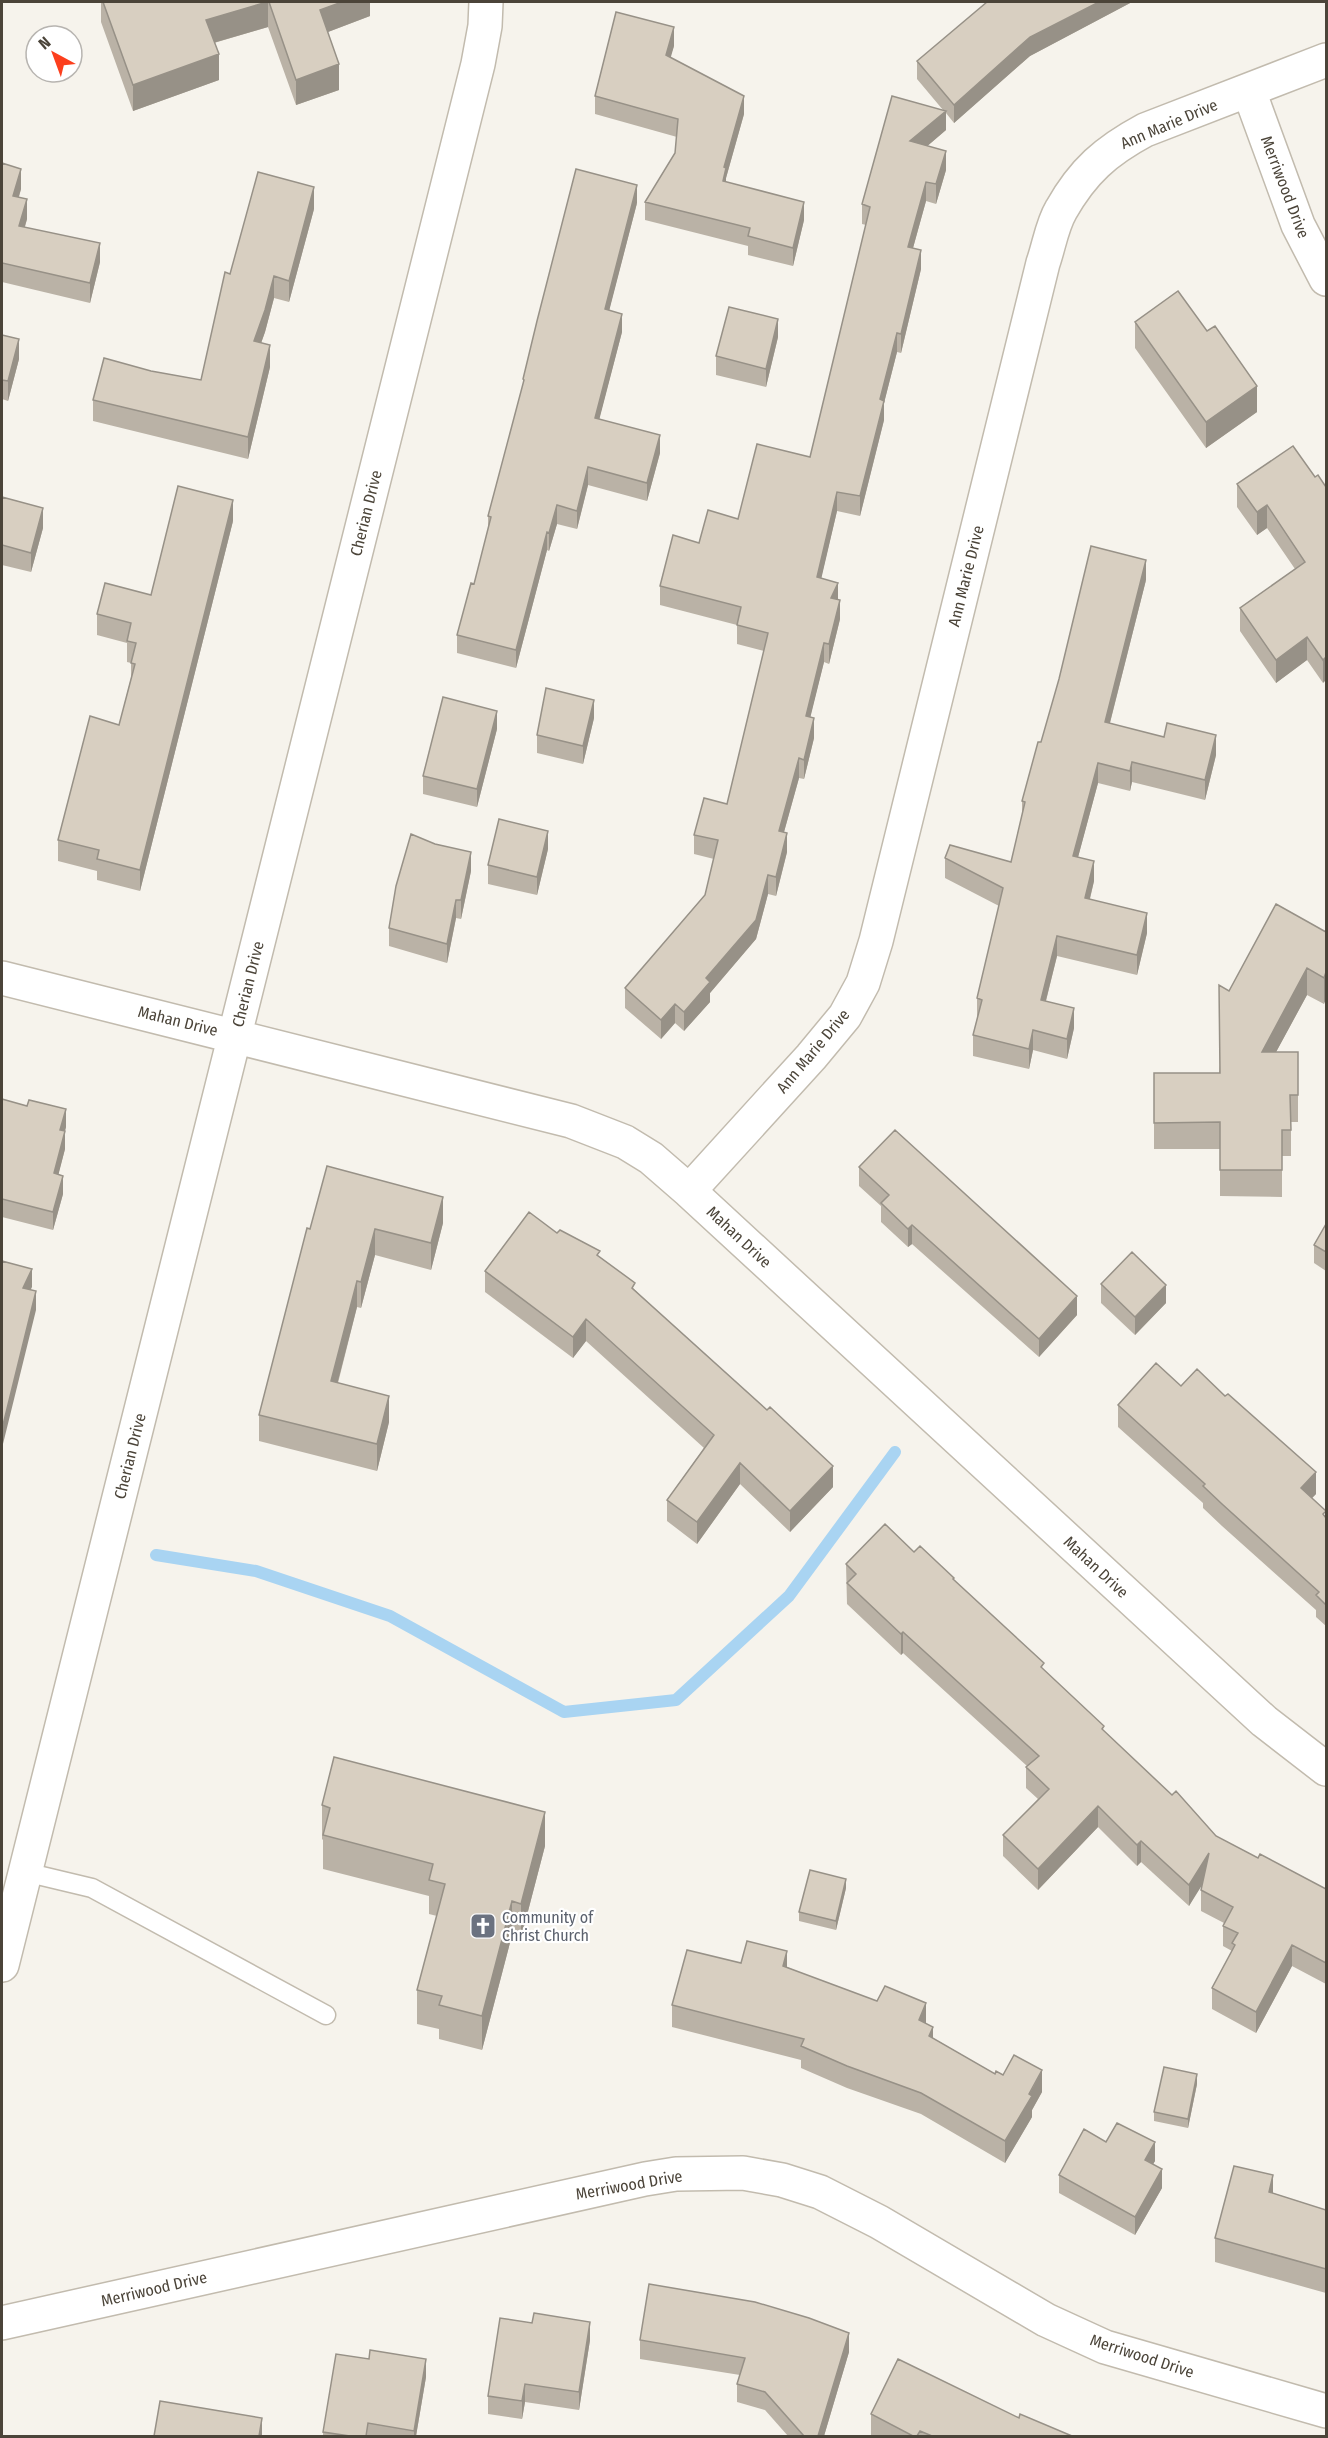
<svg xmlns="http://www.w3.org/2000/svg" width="1328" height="2438" viewBox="0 0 1328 2438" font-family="'Fira Sans Condensed',sans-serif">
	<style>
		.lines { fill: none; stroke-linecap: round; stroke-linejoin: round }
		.stream { stroke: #a9d4f2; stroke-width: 12 }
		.service-casing { stroke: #c2bbae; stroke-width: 21 }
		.minor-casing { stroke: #c2bbae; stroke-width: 36 }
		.service { stroke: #fff; stroke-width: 18 }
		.minor { stroke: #fff; stroke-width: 33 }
		.wall { fill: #bab2a6 }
		.shaded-wall { fill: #979187 }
		.building { fill: #d8cfc1; stroke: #979187; stroke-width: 1.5 }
		.labels { text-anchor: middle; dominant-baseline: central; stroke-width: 4.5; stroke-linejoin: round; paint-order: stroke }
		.street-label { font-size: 16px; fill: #4b4439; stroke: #fff }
		.worship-label { font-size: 16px; fill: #5b616d; stroke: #fff; text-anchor: start }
	</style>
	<rect width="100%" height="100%" fill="#f6f3ec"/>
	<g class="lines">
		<path class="stream" d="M 156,1555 L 256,1571 L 390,1616 L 564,1712 L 676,1700 L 789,1596 L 895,1452"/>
		<g class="service-casing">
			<path id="service" d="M 25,1872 L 92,1888 L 326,2015"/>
		</g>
		<g class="minor-casing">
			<path id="minor" d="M 1249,91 L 1298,225 L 1326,279
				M 2,978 L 571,1121 L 625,1142 L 651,1158 L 689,1191 L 1264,1721 L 1326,1769
				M 689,1191 L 811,1057 L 845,1016 L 863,983 L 876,941 L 1043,263 C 1049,246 1052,225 1061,210 C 1083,171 1106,151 1145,130 L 1326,60
				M 2,1965 L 478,64 L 485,26 L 486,2
				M 2,2323 L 645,2179 L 676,2174 L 743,2173 L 782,2180 L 820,2192 L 879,2222 L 1046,2320 L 1105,2347 L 1326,2411"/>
		</g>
		<use href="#service" class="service"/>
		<use href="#minor" class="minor"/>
	</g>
	<path class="wall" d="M 101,2 L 370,2 L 370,16 L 328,32 L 339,90 L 296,105 L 268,27 L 214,43 L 219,80 L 133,111 L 101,22 Z
		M 1132,2 L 1030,56 L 954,123 L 946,113 L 946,130 L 927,146 L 946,170 L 936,204 L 926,201 L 913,248 L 921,269 L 901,353 L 897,352 L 884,403 L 884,420 L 860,516 L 837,511 L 821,578 L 838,600 L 840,619 L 829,664 L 824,662 L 810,717 L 814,738 L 804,779 L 799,778 L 784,832 L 787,852 L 776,896 L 768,894 L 756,939 L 710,993 L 710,1002 L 684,1031 L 675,1023 L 661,1039 L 625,1008 L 625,988 L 705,895 L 714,859 L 694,854 L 694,835 L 727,804 L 764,651 L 737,644 L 737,625 L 660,605 L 660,586 L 699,543 L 738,519 L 810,457 L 866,225 L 862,224 L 862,204 L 943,110 L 917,79 L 917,61 Z
		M 674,46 L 670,57 L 744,114 L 726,178 L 726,182 L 804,220 L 793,266 L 748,255 L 748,246 L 645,220 L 645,202 L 675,153 L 677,137 L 595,114 L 595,96 Z
		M 2,163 L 21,189 L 19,197 L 27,219 L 25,227 L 100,262 L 90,303 L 2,282 Z
		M 637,203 L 609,310 L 622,332 L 599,419 L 660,453 L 647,501 L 588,485 L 577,529 L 557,524 L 549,551 L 547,550 L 516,668 L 457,653 L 457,635 L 474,584 L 488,530 L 488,516 L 523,386 L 523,379 Z
		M 314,209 L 289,302 L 274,298 L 265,332 L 261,343 L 270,367 L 248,459 L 93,421 L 93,400 L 151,371 L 201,380 L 230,274 Z
		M 1135,322 L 1257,412 L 1206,448 L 1135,348 Z
		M 2,334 L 19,359 L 8,401 L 2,399 Z
		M 778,337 L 766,387 L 716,375 L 716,356 Z
		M 1315,477 L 1326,487 L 1323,683 L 1307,660 L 1276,683 L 1240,631 L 1240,608 L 1295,569 L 1267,528 L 1257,535 L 1237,507 L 1237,484 Z
		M 2,497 L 43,528 L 31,572 L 2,565 Z
		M 233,521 L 140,891 L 97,880 L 97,871 L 58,861 L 58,840 L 119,725 L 131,678 L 131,663 L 127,662 L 127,643 L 97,635 L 97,614 L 151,595 Z
		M 1146,580 L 1110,723 L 1216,755 L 1205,800 L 1132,782 L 1130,791 L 1098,783 L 1078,857 L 1094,881 L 1090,899 L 1147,933 L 1137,975 L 1057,956 L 1046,1001 L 1074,1028 L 1067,1059 L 1033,1050 L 1029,1069 L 973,1056 L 973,1035 L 977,1019 L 977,998 L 999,906 L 945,878 L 945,858 L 1011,862 L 1022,815 L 1022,801 L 1041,742 Z
		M 594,718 L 583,764 L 537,753 L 537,735 Z
		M 497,729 L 477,807 L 423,794 L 423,776 Z
		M 548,849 L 537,895 L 488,884 L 488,865 Z
		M 471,871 L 461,919 L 456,918 L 447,963 L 389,946 L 389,928 Z
		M 1326,932 L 1324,1004 L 1307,995 L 1276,1052 L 1298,1052 L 1298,1122 L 1291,1122 L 1291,1156 L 1282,1156 L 1282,1197 L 1220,1196 L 1220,1149 L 1154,1149 L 1154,1073 L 1219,1073 L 1229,991 Z
		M 2,1099 L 66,1127 L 65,1131 L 65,1149 L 58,1175 L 63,1194 L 53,1230 L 2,1217 Z
		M 859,1167 L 1077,1315 L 1039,1357 L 912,1244 L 908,1247 L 881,1222 L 881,1206 L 859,1186 Z
		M 443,1223 L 431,1270 L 375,1255 L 361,1308 L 357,1307 L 338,1383 L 389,1422 L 377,1471 L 259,1441 L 259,1415 L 310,1229 Z
		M 1326,1224 L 1326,1271 L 1314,1263 L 1314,1245 Z
		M 600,1257 L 635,1290 L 833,1487 L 790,1532 L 740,1484 L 697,1544 L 667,1521 L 667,1500 L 704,1448 L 586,1341 L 573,1358 L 485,1292 L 485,1271 Z
		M 1101,1284 L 1166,1303 L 1135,1335 L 1101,1303 Z
		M 1181,1386 L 1316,1494 L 1312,1498 L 1326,1518 L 1326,1626 L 1316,1617 L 1316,1610 L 1222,1526 L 1203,1508 L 1203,1503 L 1118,1427 L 1118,1405 Z
		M 914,1552 L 954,1580 L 1104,1731 L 1216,1836 L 1258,1858 L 1326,1889 L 1326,1984 L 1292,1966 L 1256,2033 L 1212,2009 L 1212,1988 L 1232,1951 L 1223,1946 L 1223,1926 L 1224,1923 L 1201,1911 L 1201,1885 L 1189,1906 L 1141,1862 L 1137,1866 L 1098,1827 L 1038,1890 L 1003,1856 L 1003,1835 L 1038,1799 L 1026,1788 L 1026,1767 L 1027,1766 L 903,1653 L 901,1655 L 847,1604 L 846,1564 Z
		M 322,1805 L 545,1846 L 521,1938 L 512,1935 L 482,2050 L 439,2039 L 439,2029 L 417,2024 L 417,1990 L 437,1916 L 429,1914 L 429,1896 L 323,1869 L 323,1840 L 322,1839 Z
		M 846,1888 L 836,1930 L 799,1921 L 799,1912 Z
		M 741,1963 L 787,1967 L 926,2024 L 933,2038 L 995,2074 L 1003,2075 L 1042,2092 L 1032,2110 L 1032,2117 L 1005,2163 L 921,2114 L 847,2088 L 801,2068 L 801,2060 L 672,2027 L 672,2005 Z
		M 1197,2084 L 1188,2128 L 1154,2121 L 1154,2112 Z
		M 1106,2142 L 1155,2161 L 1153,2164 L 1162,2188 L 1135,2235 L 1059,2193 L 1059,2175 Z
		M 1273,2193 L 1326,2210 L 1326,2293 L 1215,2262 L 1215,2238 Z
		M 590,2340 L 579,2410 L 525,2402 L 522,2419 L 488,2414 L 488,2396 Z
		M 640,2340 L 849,2352 L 824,2436 L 788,2436 L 765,2410 L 737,2402 L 737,2384 L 740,2375 L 640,2359 Z
		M 426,2377 L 416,2436 L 323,2436 L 323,2432 Z
		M 871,2414 L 1019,2418 L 1072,2436 L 871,2436 Z"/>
	<path class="shaded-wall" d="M 267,2 L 268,2 L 268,27 L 206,45 L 206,20 Z
		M 342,2 L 370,2 L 370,16 L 320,35 L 320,10 Z
		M 1099,2 L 1132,2 L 1030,56 L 954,123 L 954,105 L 1030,37 Z
		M 674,27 L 674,46 L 666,74 L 666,55 Z
		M 219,54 L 219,80 L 133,111 L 133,85 Z
		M 339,64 L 339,90 L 296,105 L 296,80 Z
		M 744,96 L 744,114 L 726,178 L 726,186 L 723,181 L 724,167 Z
		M 946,111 L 946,130 L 910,161 L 910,141 Z
		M 946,151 L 946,170 L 936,204 L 936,184 Z
		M 21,169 L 21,189 L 13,215 L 13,196 Z
		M 926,182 L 926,201 L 908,266 L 908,247 Z
		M 637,185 L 637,203 L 605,327 L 605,309 Z
		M 314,187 L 314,209 L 289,302 L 289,281 Z
		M 27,199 L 27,219 L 19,245 L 19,226 Z
		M 804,202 L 804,220 L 793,266 L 793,248 Z
		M 100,243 L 100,262 L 90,303 L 90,283 Z
		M 921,250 L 921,269 L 901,353 L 901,334 Z
		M 274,276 L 274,298 L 265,332 L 254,363 L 254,341 Z
		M 622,314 L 622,332 L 595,436 L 595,418 Z
		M 778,319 L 778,337 L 766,387 L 766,369 Z
		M 897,333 L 897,352 L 884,403 L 884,420 L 860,516 L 860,496 L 880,399 Z
		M 19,339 L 19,359 L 8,401 L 8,381 Z
		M 270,345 L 270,367 L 248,459 L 248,437 Z
		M 1257,386 L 1257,412 L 1206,448 L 1206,422 Z
		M 660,435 L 660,453 L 647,501 L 647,483 Z
		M 588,467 L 588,485 L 577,529 L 577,511 Z
		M 837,492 L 837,511 L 817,597 L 817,577 Z
		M 233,500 L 233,521 L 140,891 L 140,870 Z
		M 557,505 L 557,524 L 549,551 L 549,533 Z
		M 1267,505 L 1267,528 L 1257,535 L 1257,512 Z
		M 43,508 L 43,528 L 31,572 L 31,553 Z
		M 547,532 L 547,550 L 516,668 L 516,650 Z
		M 1146,560 L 1146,580 L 1105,742 L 1105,722 Z
		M 838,583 L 838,602 L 831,598 Z
		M 840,600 L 840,619 L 829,664 L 829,644 Z
		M 1307,637 L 1307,660 L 1276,683 L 1276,660 Z
		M 824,643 L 824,662 L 806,735 L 806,716 Z
		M 1326,657 L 1326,680 L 1323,683 L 1323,660 Z
		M 594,700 L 594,718 L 583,764 L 583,746 Z
		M 497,711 L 497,729 L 477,807 L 477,789 Z
		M 814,718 L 814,738 L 804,779 L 804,760 Z
		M 1216,735 L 1216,755 L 1205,800 L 1205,780 Z
		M 799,758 L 799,778 L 779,850 L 779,831 Z
		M 1132,762 L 1132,782 L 1130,791 L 1130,771 Z
		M 1098,763 L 1098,783 L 1073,876 L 1073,856 Z
		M 548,831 L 548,849 L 537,895 L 537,877 Z
		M 787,833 L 787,852 L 776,896 L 776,877 Z
		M 471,852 L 471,871 L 461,919 L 461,900 Z
		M 1094,861 L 1094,881 L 1085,918 L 1085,898 Z
		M 768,875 L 768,894 L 756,939 L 710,993 L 710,1002 L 684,1031 L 684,1012 L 706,978 Z
		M 456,900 L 456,918 L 447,963 L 447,944 Z
		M 1147,913 L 1147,933 L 1137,975 L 1137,955 Z
		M 1057,936 L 1057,956 L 1041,1020 L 1041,1000 Z
		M 1307,968 L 1307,995 L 1262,1078 L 1262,1052 Z
		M 1326,972 L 1326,999 L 1324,1004 L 1324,978 Z
		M 675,1004 L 675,1023 L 661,1039 L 661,1020 Z
		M 1074,1008 L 1074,1028 L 1067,1059 L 1067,1039 Z
		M 1033,1030 L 1033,1050 L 1029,1069 L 1029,1049 Z
		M 66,1109 L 66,1127 L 60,1148 L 60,1130 Z
		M 65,1131 L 65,1149 L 54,1192 L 54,1173 Z
		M 63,1176 L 63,1194 L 53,1230 L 53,1212 Z
		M 443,1197 L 443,1223 L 431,1270 L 431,1243 Z
		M 912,1225 L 912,1244 L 908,1247 L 908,1229 Z
		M 375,1229 L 375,1255 L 361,1308 L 361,1282 Z
		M 32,1269 L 32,1287 L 23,1306 L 23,1288 Z
		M 357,1281 L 357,1307 L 331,1408 L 331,1381 Z
		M 1166,1285 L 1166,1303 L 1135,1335 L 1135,1317 Z
		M 36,1291 L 36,1310 L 2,1448 L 2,1429 Z
		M 1077,1296 L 1077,1315 L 1039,1357 L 1039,1339 Z
		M 586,1319 L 586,1341 L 573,1358 L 573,1337 Z
		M 389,1396 L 389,1422 L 377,1471 L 377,1444 Z
		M 740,1463 L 740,1484 L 697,1544 L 697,1522 Z
		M 833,1466 L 833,1487 L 790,1532 L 790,1511 Z
		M 1316,1472 L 1316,1494 L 1301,1509 L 1301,1488 Z
		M 903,1632 L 903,1653 L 901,1655 L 901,1634 Z
		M 1098,1806 L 1098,1827 L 1038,1890 L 1038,1869 Z
		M 545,1812 L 545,1846 L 521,1938 L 521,1904 Z
		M 1141,1841 L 1141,1862 L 1137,1866 L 1137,1845 Z
		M 1209,1853 L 1209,1874 L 1189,1906 L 1189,1885 Z
		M 846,1879 L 846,1888 L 836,1930 L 836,1921 Z
		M 512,1901 L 512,1935 L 482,2050 L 482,2016 Z
		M 1292,1945 L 1292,1966 L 1256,2033 L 1256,2012 Z
		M 787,1951 L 787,1973 L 783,1966 Z
		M 926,2003 L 926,2025 L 919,2020 Z
		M 933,2027 L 933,2049 L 929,2036 Z
		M 1042,2070 L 1042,2092 L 1032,2110 L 1032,2117 L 1005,2163 L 1005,2141 Z
		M 1197,2074 L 1197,2084 L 1188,2128 L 1188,2119 Z
		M 1155,2142 L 1155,2161 L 1145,2178 L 1145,2160 Z
		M 1162,2169 L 1162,2188 L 1135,2235 L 1135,2217 Z
		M 1273,2175 L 1273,2200 L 1269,2192 Z
		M 590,2322 L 590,2340 L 579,2410 L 579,2392 Z
		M 849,2333 L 849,2352 L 824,2436 L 818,2436 Z
		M 426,2359 L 426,2377 L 416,2436 L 414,2436 L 414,2431 Z
		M 525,2384 L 525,2402 L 522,2419 L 522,2401 Z
		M 262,2418 L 262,2436 L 259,2436 Z"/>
	<path class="building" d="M 103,2 L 267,2 L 206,20 L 219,54 L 133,85 Z
		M 269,2 L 342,2 L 320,10 L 339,64 L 296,80 Z
		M 987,2 L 1099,2 L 1030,37 L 954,105 L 917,61 Z
		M 616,12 L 674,27 L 666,55 L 744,96 L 724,167 L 726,168 L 723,181 L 804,202 L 793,248 L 748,236 L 750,228 L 645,202 L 675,153 L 678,119 L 595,96 Z
		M 892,96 L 946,111 L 910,141 L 946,151 L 936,184 L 926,182 L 908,247 L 921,250 L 901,334 L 897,333 L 880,399 L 884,401 L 860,496 L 837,492 L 817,577 L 838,583 L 831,598 L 840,600 L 829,644 L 824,643 L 806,716 L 814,718 L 804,760 L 799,758 L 779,831 L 787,833 L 776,877 L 768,875 L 756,920 L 706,978 L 710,982 L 684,1012 L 675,1004 L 661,1020 L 625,988 L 705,895 L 718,840 L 694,835 L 704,798 L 727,804 L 768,633 L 737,625 L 741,607 L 660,586 L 673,535 L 699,543 L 708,510 L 738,519 L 757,444 L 810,457 L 870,207 L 862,204 Z
		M 2,163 L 21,169 L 13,196 L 27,199 L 19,226 L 100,243 L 90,283 L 2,263 Z
		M 576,169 L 637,185 L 605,309 L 622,314 L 595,418 L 660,435 L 647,483 L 588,467 L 577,511 L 557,505 L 549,533 L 547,532 L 516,650 L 457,635 L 471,583 L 474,584 L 491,517 L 488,516 L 524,380 L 523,379 L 537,321 Z
		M 258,172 L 314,187 L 289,281 L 274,276 L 265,310 L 254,341 L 270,345 L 248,437 L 93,400 L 104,358 L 151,371 L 201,380 L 225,272 L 230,274 Z
		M 1178,291 L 1207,331 L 1215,326 L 1257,386 L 1206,422 L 1135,322 Z
		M 729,307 L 778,319 L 766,369 L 716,356 Z
		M 2,335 L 19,339 L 8,381 L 2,380 Z
		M 1293,446 L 1315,477 L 1318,475 L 1326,487 L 1326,657 L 1323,660 L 1307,637 L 1276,660 L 1240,608 L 1305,562 L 1267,505 L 1257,512 L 1237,484 Z
		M 178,486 L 233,500 L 140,870 L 97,859 L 99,850 L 58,840 L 90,716 L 119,725 L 135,664 L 131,663 L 136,643 L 127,641 L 131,623 L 97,614 L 105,583 L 151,595 Z
		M 2,497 L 43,508 L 31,553 L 2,545 Z
		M 1091,546 L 1146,560 L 1105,722 L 1164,737 L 1167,723 L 1216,735 L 1205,780 L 1132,762 L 1130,771 L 1098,763 L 1073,856 L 1094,861 L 1085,898 L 1147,913 L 1137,955 L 1057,936 L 1041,1000 L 1074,1008 L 1067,1039 L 1033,1030 L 1029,1049 L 973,1035 L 982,1000 L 977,998 L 1003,888 L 945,858 L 950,845 L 1011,862 L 1025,802 L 1022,801 L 1038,742 L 1041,742 L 1059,679 Z
		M 546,688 L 594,700 L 583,746 L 537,735 Z
		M 443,697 L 497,711 L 477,789 L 423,776 Z
		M 499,819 L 548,831 L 537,877 L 488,865 Z
		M 411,834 L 435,844 L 471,852 L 461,900 L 456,900 L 447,944 L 389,928 L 396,886 Z
		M 1276,904 L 1326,932 L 1326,972 L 1324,978 L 1307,968 L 1262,1052 L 1298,1052 L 1298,1095 L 1290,1095 L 1291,1130 L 1282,1130 L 1282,1170 L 1220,1170 L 1220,1122 L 1154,1123 L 1154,1073 L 1220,1073 L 1219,985 L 1229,991 Z
		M 2,1099 L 27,1106 L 29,1100 L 66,1109 L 60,1130 L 65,1131 L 54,1173 L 63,1176 L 53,1212 L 2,1199 Z
		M 895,1130 L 1077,1296 L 1039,1339 L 912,1225 L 908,1229 L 881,1203 L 889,1195 L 859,1167 Z
		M 327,1166 L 443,1197 L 431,1243 L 375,1229 L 361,1282 L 357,1281 L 331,1381 L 389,1396 L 377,1444 L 259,1415 L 307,1228 L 310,1229 Z
		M 529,1212 L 557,1233 L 560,1230 L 600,1251 L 597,1255 L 635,1283 L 632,1288 L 767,1410 L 770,1407 L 833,1466 L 790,1511 L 740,1463 L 697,1522 L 667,1500 L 714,1435 L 586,1319 L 573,1337 L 485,1271 Z
		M 1326,1224 L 1326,1252 L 1314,1245 Z
		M 1132,1252 L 1166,1285 L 1135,1317 L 1101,1284 Z
		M 2,1261 L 32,1269 L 23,1288 L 36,1291 L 2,1429 Z
		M 1156,1363 L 1181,1386 L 1197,1369 L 1225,1396 L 1228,1394 L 1316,1472 L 1301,1488 L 1326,1511 L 1323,1514 L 1326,1518 L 1326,1605 L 1316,1595 L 1319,1592 L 1222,1504 L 1203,1486 L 1205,1484 L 1118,1405 Z
		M 885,1524 L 914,1552 L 920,1546 L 954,1578 L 953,1579 L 1044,1663 L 1041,1667 L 1104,1726 L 1102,1729 L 1172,1795 L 1176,1791 L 1216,1836 L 1258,1858 L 1260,1854 L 1326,1889 L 1326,1963 L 1292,1945 L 1256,2012 L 1212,1988 L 1235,1945 L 1232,1943 L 1238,1933 L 1223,1926 L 1233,1907 L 1201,1890 L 1209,1853 L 1189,1885 L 1141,1841 L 1137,1845 L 1098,1806 L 1038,1869 L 1003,1835 L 1049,1789 L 1026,1767 L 1039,1756 L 903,1632 L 901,1634 L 847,1583 L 856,1574 L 846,1564 Z
		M 334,1757 L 545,1812 L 521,1904 L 512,1901 L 482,2016 L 439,2005 L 442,1996 L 417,1990 L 445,1884 L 429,1880 L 433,1864 L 323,1835 L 330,1808 L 322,1805 Z
		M 810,1870 L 846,1879 L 836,1921 L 799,1912 Z
		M 747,1941 L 787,1951 L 783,1966 L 877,2001 L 885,1986 L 926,2003 L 919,2020 L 933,2027 L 929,2036 L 995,2074 L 996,2071 L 1003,2075 L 1014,2055 L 1042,2070 L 1029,2094 L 1032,2096 L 1005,2141 L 921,2093 L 847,2066 L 801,2046 L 804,2039 L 672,2005 L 687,1950 L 741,1963 Z
		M 1164,2067 L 1197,2074 L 1188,2119 L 1154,2112 Z
		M 1117,2123 L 1155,2142 L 1145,2160 L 1162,2169 L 1135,2217 L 1059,2175 L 1084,2129 L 1106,2142 Z
		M 1234,2166 L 1273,2175 L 1269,2192 L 1326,2210 L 1326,2269 L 1215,2238 Z
		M 649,2284 L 755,2302 L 809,2318 L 849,2333 L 818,2436 L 804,2436 L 765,2392 L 737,2384 L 745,2358 L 640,2340 Z
		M 534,2313 L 590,2322 L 579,2392 L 525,2384 L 522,2401 L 488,2396 L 500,2318 L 532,2323 Z
		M 370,2350 L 426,2359 L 414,2431 L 368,2423 L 366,2436 L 350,2436 L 323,2432 L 336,2354 L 369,2359 Z
		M 898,2359 L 1019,2418 L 1020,2414 L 1072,2436 L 932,2436 L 920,2431 L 917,2436 L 913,2436 L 871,2414 Z
		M 160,2401 L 262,2418 L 259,2436 L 154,2436 Z"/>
	<defs>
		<g id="church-square" transform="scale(1.35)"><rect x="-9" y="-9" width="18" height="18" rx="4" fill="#6b7280" stroke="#fff"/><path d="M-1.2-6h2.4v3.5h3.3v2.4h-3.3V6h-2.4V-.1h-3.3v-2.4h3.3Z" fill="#fff"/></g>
	</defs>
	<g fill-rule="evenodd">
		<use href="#church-square" x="483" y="1926"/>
	</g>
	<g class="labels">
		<g class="street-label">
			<text transform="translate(1169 124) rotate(-23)">Ann Marie Drive</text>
			<text transform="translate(1285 187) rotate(69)">Merriwood Drive</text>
			<text transform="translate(366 513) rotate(-76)">Cherian Drive</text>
			<text transform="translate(966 576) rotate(-76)">Ann Marie Drive</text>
			<text transform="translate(248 984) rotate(-76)">Cherian Drive</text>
			<text transform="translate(178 1021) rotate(14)">Mahan Drive</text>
			<text transform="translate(813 1051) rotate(-50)">Ann Marie Drive</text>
			<text transform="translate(739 1237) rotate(43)">Mahan Drive</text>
			<text transform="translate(130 1456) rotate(-76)">Cherian Drive</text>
			<text transform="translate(1096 1567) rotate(43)">Mahan Drive</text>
			<text transform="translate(629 2185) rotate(-10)">Merriwood Drive</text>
			<text transform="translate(154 2289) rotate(-13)">Merriwood Drive</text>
			<text transform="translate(1142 2356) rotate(18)">Merriwood Drive</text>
		</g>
		<g class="worship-label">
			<text x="502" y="1917">Community of<tspan x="502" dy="18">Christ Church</tspan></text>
		</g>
	</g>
	<rect width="1328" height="2438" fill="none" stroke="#4b4439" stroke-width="6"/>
	<g transform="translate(54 54) rotate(319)"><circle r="28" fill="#ffffff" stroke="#b7b4b0" stroke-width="1.5"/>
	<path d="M0-4.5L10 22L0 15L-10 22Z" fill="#fc3f1d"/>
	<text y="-9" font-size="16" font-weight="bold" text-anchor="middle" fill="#4b4439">N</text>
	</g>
</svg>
